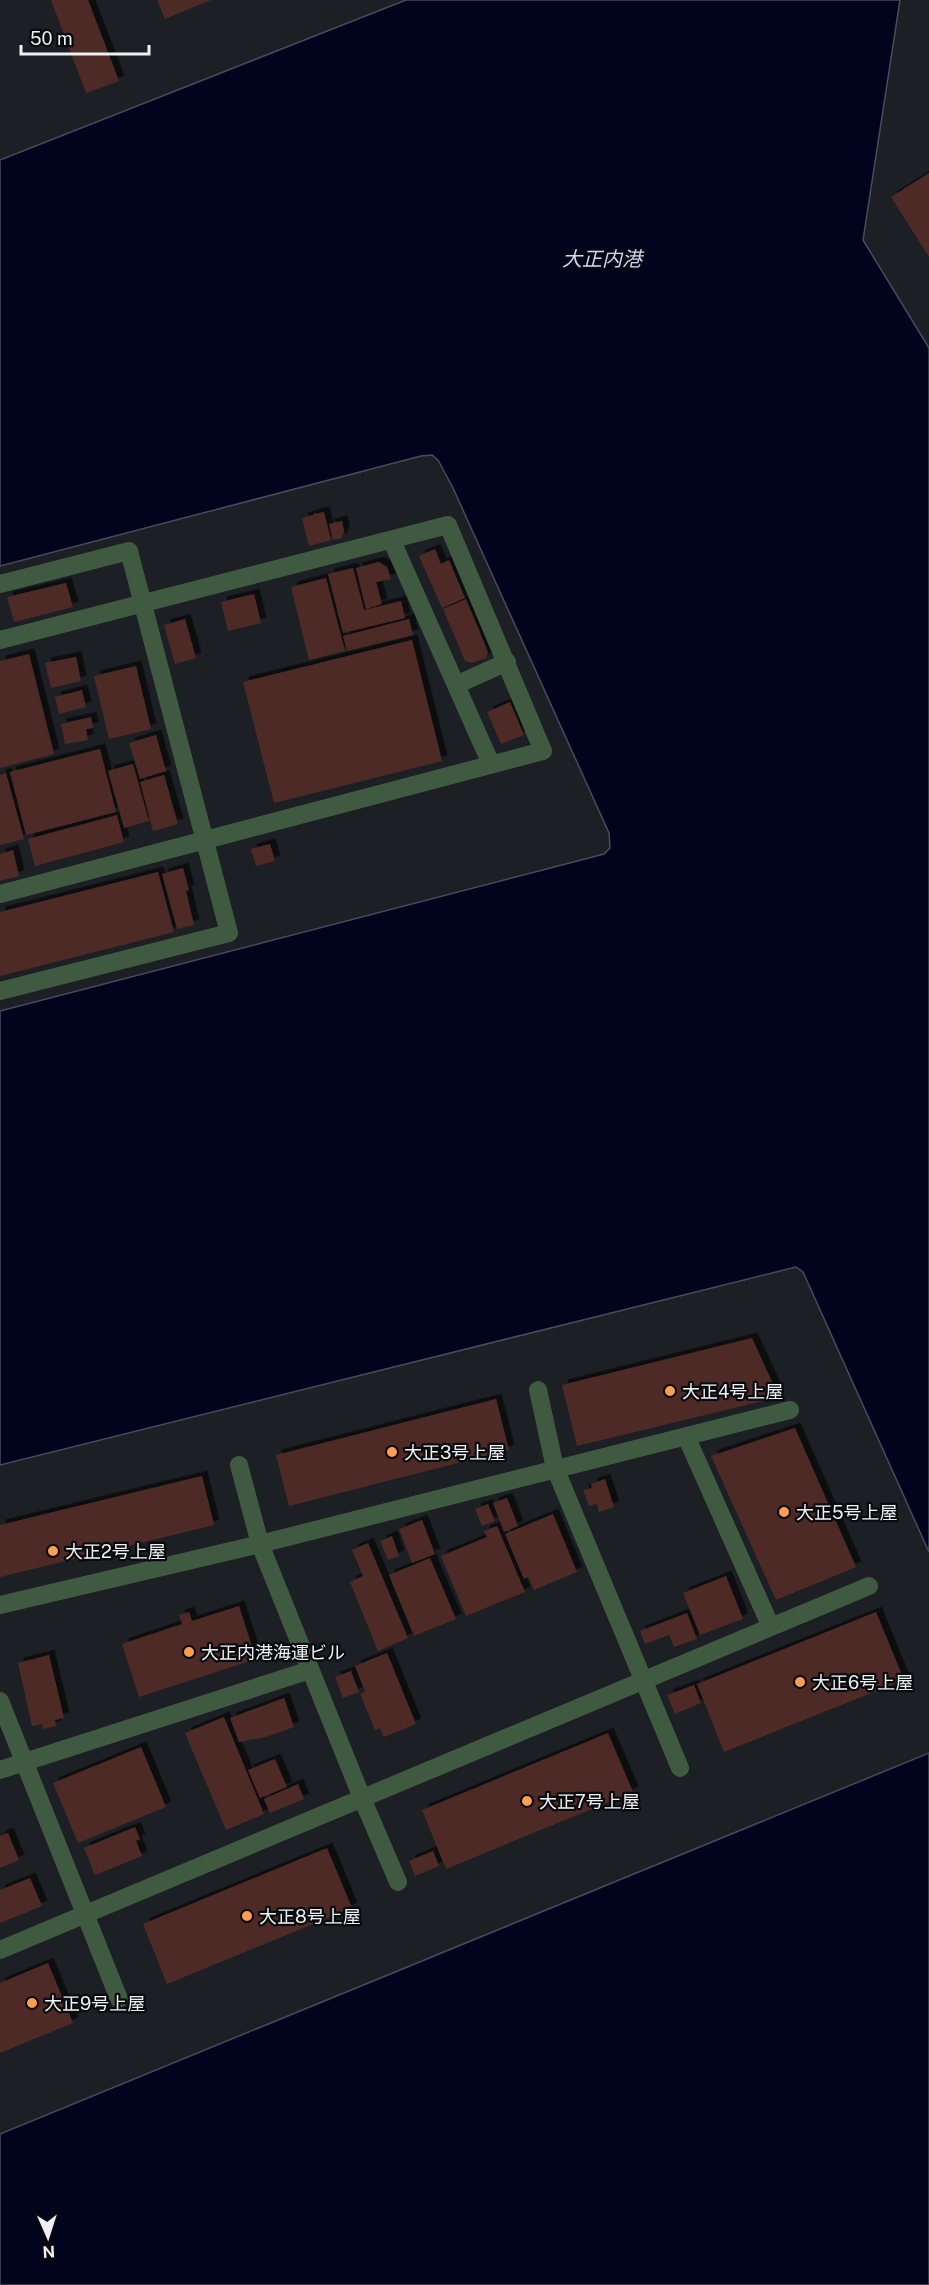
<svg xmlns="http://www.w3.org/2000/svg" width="929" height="2285" viewBox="0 0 929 2285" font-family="'Public Sans','Noto Sans JP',sans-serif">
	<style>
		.water { fill: #01041c; stroke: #484b5d; stroke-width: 1.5 }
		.building { fill: #4e2a25; filter: url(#shadow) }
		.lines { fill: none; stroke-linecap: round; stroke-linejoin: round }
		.minor { stroke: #3f5a41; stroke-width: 18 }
		.poi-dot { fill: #fb9e51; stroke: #080a0c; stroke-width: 2 }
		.labels { text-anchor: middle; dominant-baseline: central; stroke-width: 4.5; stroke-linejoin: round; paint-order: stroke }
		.poi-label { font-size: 18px; fill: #edf0f4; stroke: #080a0c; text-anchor: start }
		.water-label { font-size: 20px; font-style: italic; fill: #c9dbfd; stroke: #080a0c }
	</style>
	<defs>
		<filter id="shadow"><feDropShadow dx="5.5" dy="-5.5" stdDeviation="0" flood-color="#0009"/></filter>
	</defs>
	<rect width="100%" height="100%" fill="#1c2025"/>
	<path class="water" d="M 406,0 L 900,0 L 863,240 L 929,348 L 929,1552 L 803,1272 L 796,1267 L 0,1465 L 0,1011 L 604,854 L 610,848 L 609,833 L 453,488 L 438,460 L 432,455 L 421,456 L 0,566 L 0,160 Z
		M 929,1753 L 929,2285 L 0,2285 L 0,2134 Z"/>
	<path class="building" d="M 51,0 L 88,0 L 119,81 L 86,93 Z
		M 157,0 L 211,0 L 165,19 Z
		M 929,173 L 929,257 L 891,197 Z
		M 324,512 L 331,540 L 309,546 L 302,518 L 313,515 L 318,536 L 313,514 Z
		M 342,521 L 344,531 L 342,538 L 333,540 L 329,524 Z
		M 435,549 L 441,564 L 449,560 L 465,598 L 442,608 L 419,556 Z
		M 379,562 L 387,567 L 391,579 L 376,582 L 382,604 L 366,609 L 356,568 Z
		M 353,568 L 364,610 L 401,601 L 405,618 L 343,633 L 328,574 Z
		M 326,578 L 345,651 L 309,660 L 291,587 Z
		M 66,583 L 73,607 L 14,622 L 7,597 Z
		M 254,594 L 261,623 L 228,631 L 221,602 Z
		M 466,599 L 488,652 L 486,658 L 472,663 L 465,661 L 443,609 Z
		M 185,619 L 196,658 L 175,664 L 164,625 Z
		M 409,619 L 413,635 L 347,651 L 343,636 Z
		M 412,640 L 442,761 L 274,803 L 243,682 Z
		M 29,654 L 54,754 L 0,768 L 0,661 Z
		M 76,657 L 81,681 L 51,688 L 45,663 Z
		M 136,666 L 151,729 L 109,739 L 94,676 Z
		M 82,690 L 86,707 L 59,714 L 55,697 Z
		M 510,702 L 524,735 L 501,744 L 487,712 Z
		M 91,717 L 93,728 L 86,729 L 88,740 L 65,744 L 61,724 Z
		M 156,735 L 166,771 L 140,779 L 129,743 Z
		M 100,749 L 116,812 L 26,835 L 10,772 Z
		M 133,764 L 149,821 L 124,828 L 108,771 Z
		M 6,773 L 24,839 L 0,845 L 0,775 Z
		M 164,775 L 178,824 L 153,831 L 140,782 Z
		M 117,815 L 124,842 L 35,866 L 28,839 Z
		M 270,844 L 275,861 L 256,866 L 251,849 Z
		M 13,850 L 19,876 L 0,881 L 0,854 Z
		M 183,868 L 189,890 L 186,891 L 194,925 L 177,929 L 162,874 Z
		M 158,872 L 174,932 L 0,976 L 0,912 Z
		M 752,1338 L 779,1397 L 577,1446 L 562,1385 Z
		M 496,1399 L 509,1450 L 289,1506 L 276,1455 Z
		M 795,1428 L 856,1567 L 776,1600 L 711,1456 Z
		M 202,1476 L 214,1525 L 0,1577 L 0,1525 Z
		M 605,1479 L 614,1507 L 599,1512 L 597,1504 L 589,1506 L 583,1490 L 592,1488 L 591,1484 Z
		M 507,1498 L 518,1526 L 504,1532 L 493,1503 Z
		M 488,1504 L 495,1521 L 482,1526 L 475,1509 Z
		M 553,1514 L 577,1572 L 534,1590 L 528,1577 L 524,1579 L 505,1534 Z
		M 422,1520 L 435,1554 L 412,1563 L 399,1529 Z
		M 497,1526 L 525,1592 L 466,1616 L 441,1556 L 487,1537 L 484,1531 Z
		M 392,1536 L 399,1556 L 388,1560 L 380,1541 Z
		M 368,1543 L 408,1638 L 378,1651 L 350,1582 L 363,1576 L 352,1550 Z
		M 430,1558 L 456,1619 L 414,1636 L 389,1575 Z
		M 726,1576 L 743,1619 L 700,1635 L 683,1593 Z
		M 239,1606 L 256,1659 L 139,1697 L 122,1644 L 182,1624 L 179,1615 L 189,1612 L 192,1621 Z
		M 876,1612 L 904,1680 L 724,1752 L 697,1684 Z
		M 687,1613 L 697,1639 L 674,1647 L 669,1635 L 645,1644 L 640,1631 Z
		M 387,1653 L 416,1724 L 384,1737 L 380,1728 L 375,1730 L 360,1694 L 365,1692 L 355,1666 Z
		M 49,1655 L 64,1718 L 55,1720 L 56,1726 L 43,1729 L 42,1724 L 32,1726 L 18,1663 Z
		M 351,1671 L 359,1692 L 343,1698 L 335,1677 Z
		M 694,1685 L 701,1703 L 675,1714 L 667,1695 Z
		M 284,1698 L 294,1727 L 266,1737 L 239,1742 L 230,1718 Z
		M 224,1717 L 264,1814 L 226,1830 L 185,1733 Z
		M 608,1733 L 633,1792 L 446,1869 L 422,1810 Z
		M 141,1747 L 166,1807 L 78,1843 L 53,1783 Z
		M 275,1759 L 287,1787 L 260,1798 L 248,1770 Z
		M 298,1784 L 304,1799 L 270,1813 L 264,1799 Z
		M 135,1827 L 140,1839 L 136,1841 L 142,1856 L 95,1875 L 84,1848 Z
		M 8,1833 L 19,1860 L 0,1868 L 0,1836 Z
		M 327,1848 L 352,1908 L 167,1984 L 143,1924 Z
		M 433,1851 L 439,1866 L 415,1876 L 409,1861 Z
		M 30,1878 L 42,1906 L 0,1923 L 0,1890 Z
		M 48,1963 L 73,2023 L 0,2053 L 0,1983 Z"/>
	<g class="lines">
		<path class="minor" d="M 392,541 L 491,764
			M 0,584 L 129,551 L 229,933 L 0,991
			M 0,640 L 448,525 L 543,751 L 0,894
			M 456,685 L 507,662
			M 538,1390 L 555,1468 L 680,1768
			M 686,1436 L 771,1627
			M 239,1465 L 260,1544 L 362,1798 L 398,1882
			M 0,1605 L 260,1544 L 790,1410
			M 0,1701 L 119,1999
			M 0,1770 L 310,1670
			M 0,1950 L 869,1586"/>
	</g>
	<g class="poi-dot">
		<circle cx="670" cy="1391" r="6"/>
		<circle cx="392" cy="1452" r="6"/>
		<circle cx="784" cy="1512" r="6"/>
		<circle cx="53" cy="1551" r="6"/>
		<circle cx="189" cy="1652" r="6"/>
		<circle cx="800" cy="1682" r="6"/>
		<circle cx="527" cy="1801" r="6"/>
		<circle cx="247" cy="1916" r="6"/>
		<circle cx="32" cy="2003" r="6"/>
	</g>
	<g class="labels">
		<g class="poi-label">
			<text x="682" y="1391">大正4号上屋</text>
			<text x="404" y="1452">大正3号上屋</text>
			<text x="796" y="1512">大正5号上屋</text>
			<text x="65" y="1551">大正2号上屋</text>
			<text x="201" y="1652">大正内港海運ビル</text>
			<text x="812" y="1682">大正6号上屋</text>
			<text x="539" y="1801">大正7号上屋</text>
			<text x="259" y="1916">大正8号上屋</text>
			<text x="44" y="2003">大正9号上屋</text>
		</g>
		<g class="water-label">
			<text x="602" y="259">大正内港</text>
		</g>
	</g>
	<g transform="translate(48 2237) rotate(177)" stroke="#080a0c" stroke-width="4.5" paint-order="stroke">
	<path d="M0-4.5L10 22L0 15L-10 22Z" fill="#edf0f4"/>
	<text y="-9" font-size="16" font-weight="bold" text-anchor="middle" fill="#edf0f4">N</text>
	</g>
	<path d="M21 45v9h128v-9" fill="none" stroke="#edf0f4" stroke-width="3"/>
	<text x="30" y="45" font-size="18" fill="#edf0f4" stroke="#080a0c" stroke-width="4.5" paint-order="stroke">50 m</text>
</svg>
